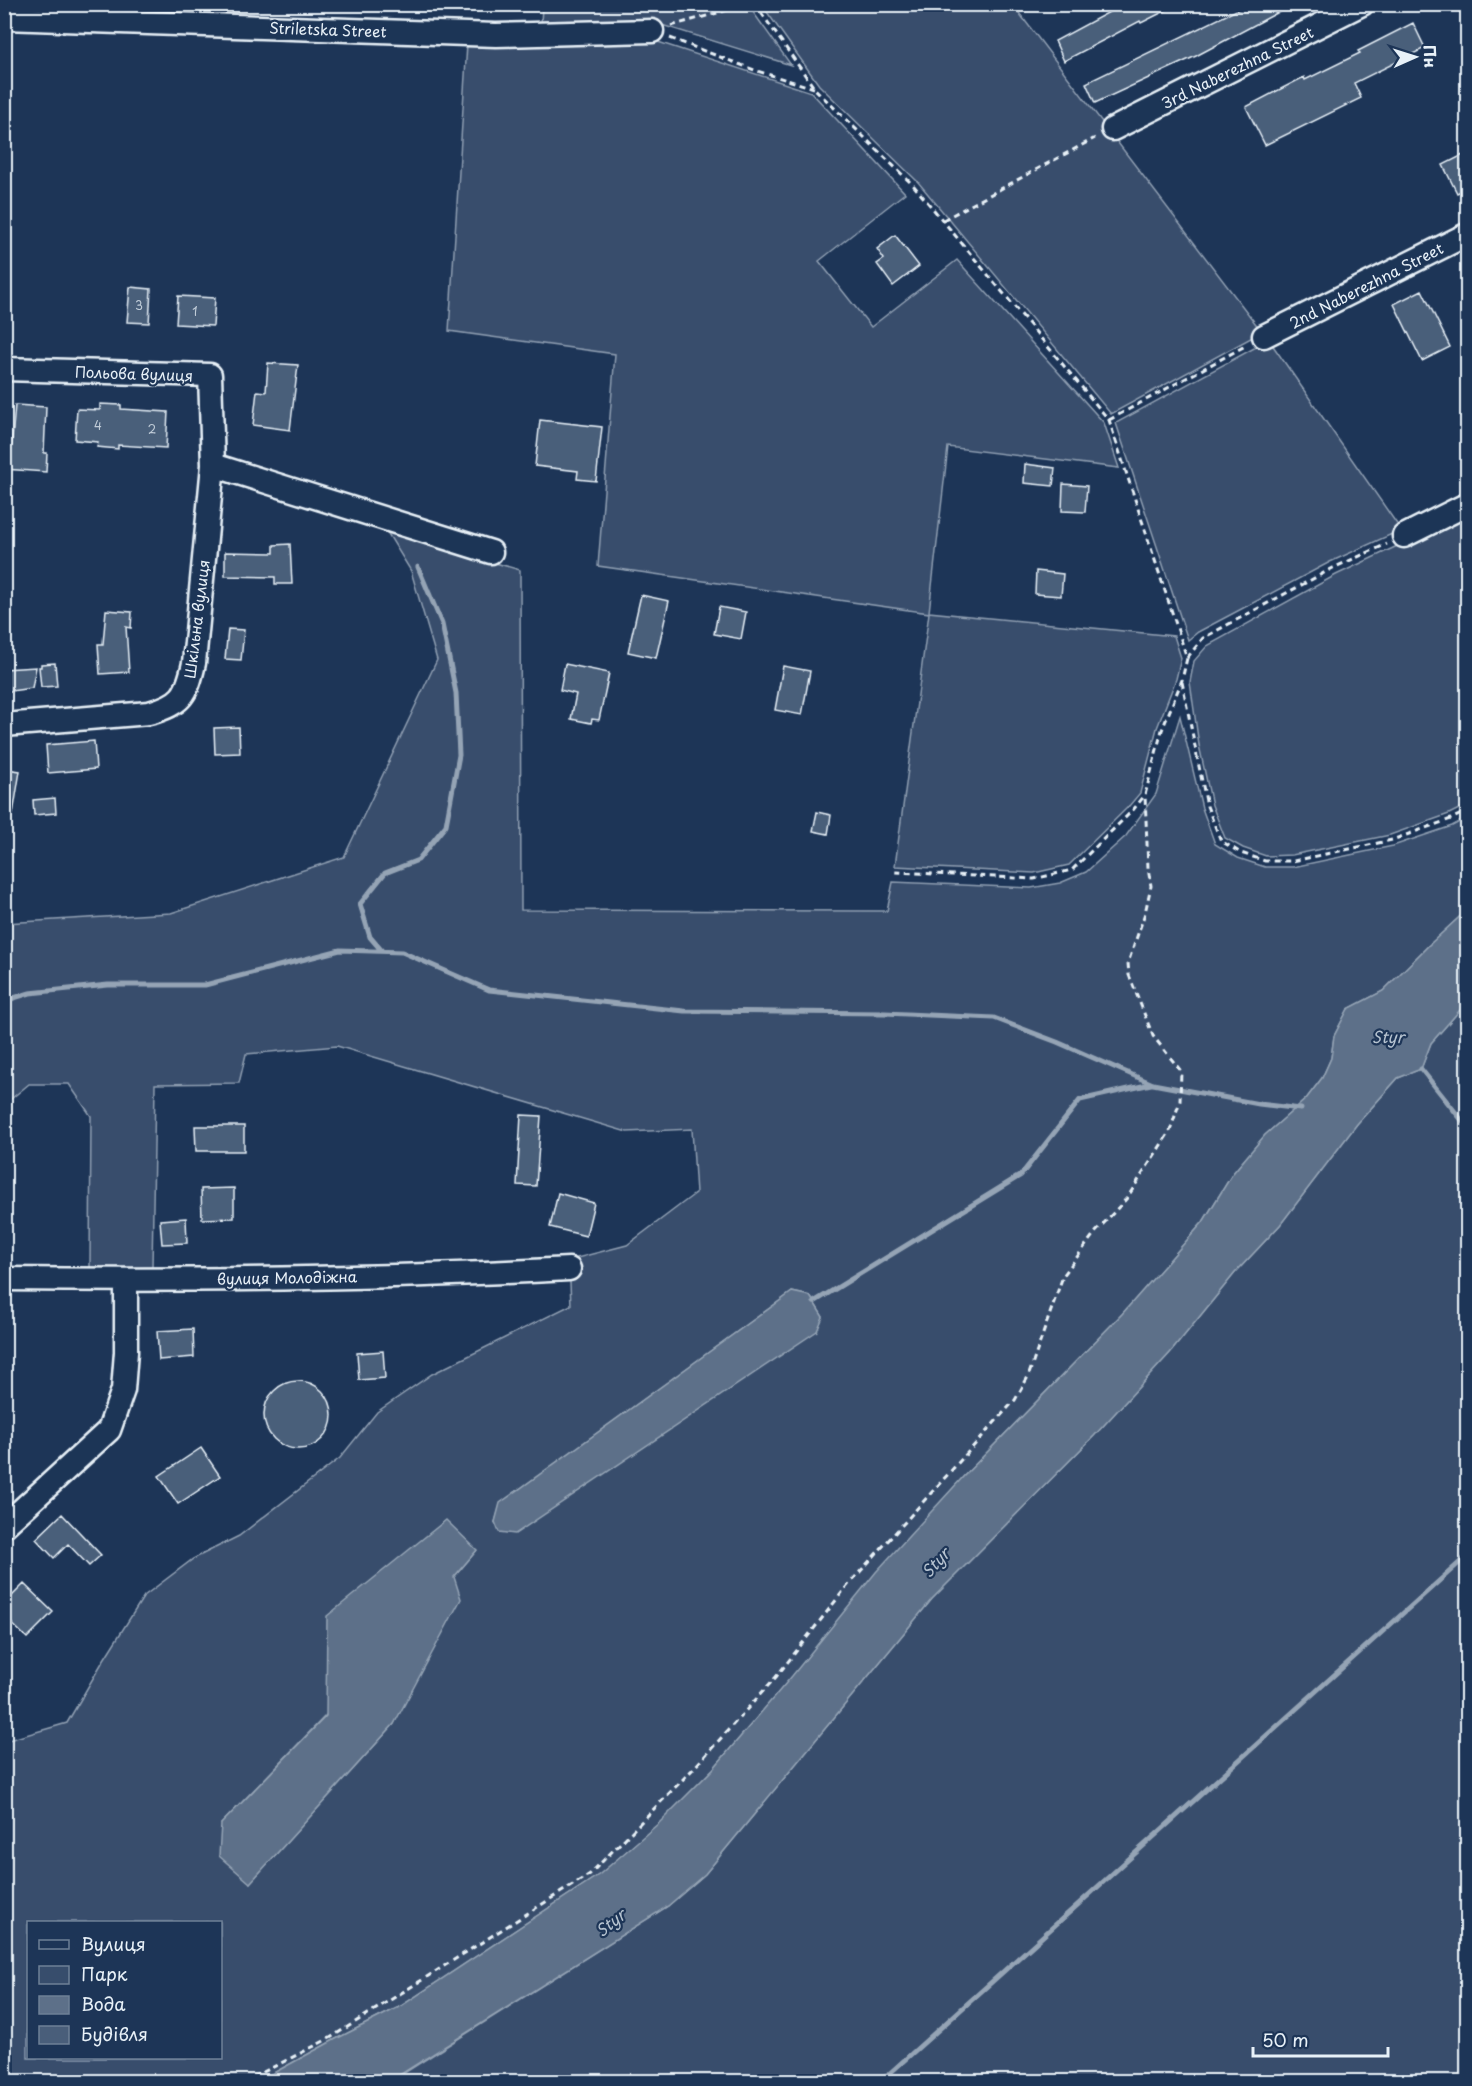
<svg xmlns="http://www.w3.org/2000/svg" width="1472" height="2086" viewBox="0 0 1472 2086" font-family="'Playpen Sans',sans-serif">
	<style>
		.green { fill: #374d6c; stroke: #909fb2; stroke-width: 1.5; fill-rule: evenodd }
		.water { fill: #5d7089; stroke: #95a4b5; stroke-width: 1.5 }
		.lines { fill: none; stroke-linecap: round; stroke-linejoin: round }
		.stream { stroke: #95a4b5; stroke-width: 5 }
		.building { fill: #495e7a; stroke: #e8f1f8; stroke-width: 1.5 }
		.minor-casing { stroke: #e8f1f8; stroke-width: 27 }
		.path { stroke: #e8f1f8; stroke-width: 3; stroke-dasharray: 6 4.5; stroke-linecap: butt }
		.minor { stroke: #1d3557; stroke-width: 22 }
		.labels { text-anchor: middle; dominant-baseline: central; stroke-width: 4.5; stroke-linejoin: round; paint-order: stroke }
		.number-label { font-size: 12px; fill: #c0ccd8 }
		.street-label { font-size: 15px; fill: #e8f1f8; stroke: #1d3557 }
		.water-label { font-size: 16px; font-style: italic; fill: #b7c4d1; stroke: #1d3557 }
	</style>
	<rect width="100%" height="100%" fill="#1d3557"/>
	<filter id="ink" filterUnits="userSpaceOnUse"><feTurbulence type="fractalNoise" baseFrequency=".0167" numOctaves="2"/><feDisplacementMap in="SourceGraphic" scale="12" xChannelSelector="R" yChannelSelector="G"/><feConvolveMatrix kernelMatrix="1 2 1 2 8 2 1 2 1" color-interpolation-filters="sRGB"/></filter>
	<g filter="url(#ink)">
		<path class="green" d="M 542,5 L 748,5 L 791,65 L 652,22 L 541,25 Z
			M 762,5 L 1013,5 L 1262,332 L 1111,414 L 918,182 L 819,85 Z
			M 652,40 L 811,92 L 905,193 L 819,261 L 871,327 L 957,260 L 1104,423 L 1119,468 L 948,447 L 929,612 L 1174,636 L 1181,658 L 1176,679 L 1157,728 L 1140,793 L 1129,806 L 1069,865 L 1034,873 L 895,866 L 929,613 L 598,566 L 615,354 L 449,331 L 467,44 Z
			M 1269,340 L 1401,530 L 1330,562 L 1198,632 L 1188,640 L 1116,423 Z
			M 1467,513 L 1467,805 L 1449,814 L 1390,835 L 1292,855 L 1266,856 L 1243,848 L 1225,838 L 1212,805 L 1199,745 L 1190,682 L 1194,661 L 1207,646 L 1336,575 Z
			M 387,532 L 520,570 L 521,910 L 887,911 L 893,882 L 1031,888 L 1060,883 L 1086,872 L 1126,836 L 1156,794 L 1180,716 L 1202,808 L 1215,844 L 1238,858 L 1265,867 L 1293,867 L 1393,846 L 1452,826 L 1467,818 L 1467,910 L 1429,945 L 1383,991 L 1348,1009 L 1334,1036 L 1331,1058 L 1322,1078 L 1306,1099 L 1265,1135 L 1233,1173 L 1203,1222 L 1122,1314 L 963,1477 L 713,1769 L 659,1824 L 600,1874 L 401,2006 L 334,2040 L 259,2081 L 5,2081 L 5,1741 L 67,1723 L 103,1661 L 144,1596 L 193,1559 L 239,1536 L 340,1458 L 377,1412 L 432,1374 L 571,1305 L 569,1260 L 627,1245 L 696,1193 L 692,1129 L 627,1132 L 337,1046 L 246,1054 L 239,1083 L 155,1084 L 152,1268 L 90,1268 L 91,1116 L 69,1084 L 29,1084 L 5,1104 L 5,923 L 171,913 L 344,857 L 437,660 L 411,571 ZM 792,1292 L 810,1296 L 823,1317 L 495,1522 L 501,1503 ZM 477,1550 L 454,1577 L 394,1724 L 250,1883 L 221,1824 L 326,1715 ZM 28,1922 L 220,1922 L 220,2058 L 28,2058 Z
			M 1467,1002 L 1467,2081 L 390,2082 L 668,1906 L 705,1874 L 932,1599 L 1094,1436 L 1170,1353 L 1235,1273 L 1280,1225 L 1357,1124 L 1398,1078 L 1421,1069 L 1431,1043 Z"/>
		<path class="water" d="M 1467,910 L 1467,1002 L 1431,1043 L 1421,1069 L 1398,1078 L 1357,1124 L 1280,1225 L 1235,1273 L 1170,1353 L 1094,1436 L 932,1599 L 705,1874 L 668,1906 L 390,2081 L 259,2081 L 334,2040 L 401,2006 L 600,1874 L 659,1823 L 713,1769 L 792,1676 L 876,1572 L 963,1477 L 1122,1314 L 1203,1222 L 1233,1173 L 1265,1135 L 1306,1099 L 1322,1078 L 1331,1058 L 1334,1036 L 1348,1009 L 1383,991 L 1429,945 Z
			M 792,1292 L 810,1296 L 823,1317 L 817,1331 L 515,1534 L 499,1532 L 495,1522 L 500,1503 Z
			M 446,1520 L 477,1550 L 454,1577 L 461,1599 L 394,1724 L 250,1883 L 219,1856 L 221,1824 L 326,1716 L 327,1616 Z"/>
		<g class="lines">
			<path class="stream" d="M 382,951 L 370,937 L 360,904 L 385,873 L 418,860 L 446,825 L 459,755 L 456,693 L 442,624 L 418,567
				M 4,1001 L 30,993 L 108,985 L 205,985 L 340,950 L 402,952 L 489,990 L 684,1011 L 885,1013 L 994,1018 L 1057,1042 L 1153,1084 L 1259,1104 L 1301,1109
				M 1421,1069 L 1468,1128
				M 814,1302 L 1021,1175 L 1080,1100 L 1151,1084
				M 880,2082 L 1468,1555"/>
		</g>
		<path class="building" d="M 1124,4 L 1179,4 L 1141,23 L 1140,21 L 1064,61 L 1055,41 Z
			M 1236,4 L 1294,4 L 1196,56 L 1095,103 L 1086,83 L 1239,9 Z
			M 1413,23 L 1425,48 L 1354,83 L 1361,98 L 1265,145 L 1246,107 L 1304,77 L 1305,80 L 1360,53 L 1358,51 Z
			M 1467,153 L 1467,188 L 1457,193 L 1443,165 Z
			M 895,235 L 919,266 L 893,286 L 877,264 L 884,259 L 877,249 Z
			M 130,287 L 151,289 L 149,323 L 127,322 Z
			M 1422,290 L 1450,347 L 1422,361 L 1394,304 Z
			M 178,296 L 215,298 L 213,326 L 176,324 Z
			M 268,363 L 298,365 L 290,430 L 253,425 L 257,391 L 266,392 Z
			M 100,404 L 121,405 L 121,409 L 168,412 L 166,448 L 118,445 L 118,449 L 97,447 L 98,442 L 75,440 L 77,409 L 100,410 Z
			M 15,405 L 46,407 L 44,453 L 47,453 L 46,472 L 4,469 L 4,450 L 11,451 Z
			M 540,420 L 602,427 L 596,481 L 577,479 L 578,471 L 535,466 Z
			M 1025,464 L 1055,468 L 1053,486 L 1024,483 Z
			M 1063,484 L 1087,486 L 1085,512 L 1062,511 Z
			M 290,544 L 292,584 L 275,584 L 275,577 L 225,576 L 225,552 L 274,553 L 274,545 Z
			M 1036,571 L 1063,574 L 1061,596 L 1035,594 Z
			M 641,595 L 669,601 L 656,658 L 628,652 Z
			M 719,607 L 746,612 L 741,639 L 714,634 Z
			M 106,610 L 132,612 L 131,628 L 126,627 L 129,672 L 100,674 L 98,644 L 103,644 Z
			M 228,629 L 244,630 L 241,660 L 225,659 Z
			M 55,663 L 57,686 L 41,687 L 39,667 L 41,667 L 41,664 Z
			M 565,664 L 609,673 L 599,720 L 592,719 L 591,723 L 571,719 L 576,694 L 560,690 Z
			M 783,666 L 810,671 L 802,715 L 775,710 Z
			M 36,667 L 32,688 L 4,692 L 4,669 Z
			M 239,727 L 240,753 L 215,754 L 214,728 Z
			M 94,741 L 96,769 L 48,773 L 46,745 Z
			M 6,769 L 20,771 L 13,814 L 4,814 Z
			M 55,798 L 56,813 L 34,815 L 33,800 Z
			M 817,812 L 831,815 L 828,834 L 813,831 Z
			M 521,1115 L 541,1116 L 536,1186 L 517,1185 Z
			M 195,1126 L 244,1126 L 244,1151 L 196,1151 Z
			M 234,1188 L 234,1218 L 202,1219 L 201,1189 Z
			M 558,1193 L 594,1203 L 586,1236 L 550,1227 Z
			M 186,1218 L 187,1243 L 162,1244 L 160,1220 Z
			M 193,1329 L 194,1357 L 159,1360 L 157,1331 Z
			M 383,1351 L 385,1378 L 359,1380 L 357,1353 Z
			M264 1415a34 34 0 1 1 68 0a34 34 0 1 1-68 0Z
			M 201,1448 L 220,1476 L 178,1504 L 159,1476 Z
			M 62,1514 L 101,1555 L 89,1566 L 68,1544 L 54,1558 L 36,1539 Z
			M 24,1584 L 53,1612 L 27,1638 L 4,1616 L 4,1604 Z"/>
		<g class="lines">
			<g class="minor-casing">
				<path id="minor" d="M 4,18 L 496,35 L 652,31
					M 1113,129 L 1362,4
					M 1264,336 L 1468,234
					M 4,369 L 210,375 L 213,465 L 194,663 C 187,695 182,704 149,713 L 4,725
					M 213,465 L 491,552
					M 1404,536 L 1468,504
					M 4,1279 C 193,1281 381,1279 569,1269
					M 4,1526 L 109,1430 L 123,1390 L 126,1352 L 126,1280"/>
			</g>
			<path class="path" d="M 755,4 L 815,89 L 914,186 L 1109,420 L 1187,658 L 1182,680 L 1162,730 L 1145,795 L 1133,810 L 1072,870 L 1034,879 L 895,872
				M 671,26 L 749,4
				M 670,38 L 757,71 L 814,88
				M 943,220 L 1095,138
				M 1109,420 L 1247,345
				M 1187,658 L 1203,638 L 1333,568 L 1387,544
				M 1182,682 L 1207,806 L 1221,841 L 1241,853 L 1265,861 L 1293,861 L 1392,840 L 1451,819 L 1468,811
				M 244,2082 L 330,2038 L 590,1874 L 694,1768 L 776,1677 L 848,1585 L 1015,1400 L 1028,1377 L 1063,1276 L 1094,1234 L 1127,1198 L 1170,1131 L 1180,1101 L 1181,1071 L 1153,1036 L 1129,975 L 1128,963 L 1145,913 L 1151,886 L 1148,868 L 1145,795"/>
			<use href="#minor" class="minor"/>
		</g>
	</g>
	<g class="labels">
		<g class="number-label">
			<text x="139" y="305">3</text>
			<text x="195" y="311">1</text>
			<text x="98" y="425">4</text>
			<text x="152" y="429">2</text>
		</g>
		<g class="street-label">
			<text transform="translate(328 29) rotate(2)">Striletska Street</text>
			<text transform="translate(1237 67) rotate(-26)">3rd Naberezhna Street</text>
			<text transform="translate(1366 285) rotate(-27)">2nd Naberezhna Street</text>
			<text transform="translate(134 373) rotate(2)">Польова вулиця</text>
			<text transform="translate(196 619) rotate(-83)">Шкільна вулиця</text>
			<text transform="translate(287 1277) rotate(-1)">вулиця Молодіжна</text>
		</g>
		<g class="water-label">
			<text x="1388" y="1036">Styr</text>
			<text transform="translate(935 1562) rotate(-48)">Styr</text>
			<text transform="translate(610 1922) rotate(-39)">Styr</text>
		</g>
	</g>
	<rect width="1472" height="2086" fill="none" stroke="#1d3557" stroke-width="24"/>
	<rect x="12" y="12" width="1448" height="2062" fill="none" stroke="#e8f1f8" stroke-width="2" filter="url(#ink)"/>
	<rect x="27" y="1921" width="195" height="138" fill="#1d3557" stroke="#6e8097" stroke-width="1.5"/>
	<rect x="39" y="1940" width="30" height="9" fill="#1d3557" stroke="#6e8097" stroke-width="1.5"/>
	<text x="81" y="1951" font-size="18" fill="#e8f1f8">Вулиця</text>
	<rect x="39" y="1966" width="30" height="18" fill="#374d6c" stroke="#6e8097" stroke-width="1.5"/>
	<text x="81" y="1981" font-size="18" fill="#e8f1f8">Парк</text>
	<rect x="39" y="1996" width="30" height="18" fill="#5d7089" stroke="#6e8097" stroke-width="1.5"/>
	<text x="81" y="2011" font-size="18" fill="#e8f1f8">Вода</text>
	<rect x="39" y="2026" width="30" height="18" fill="#495e7a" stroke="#6e8097" stroke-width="1.5"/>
	<text x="81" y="2041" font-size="18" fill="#e8f1f8">Будівля</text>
	<g transform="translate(1415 57) rotate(87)" stroke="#1d3557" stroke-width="4.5" paint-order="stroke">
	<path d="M0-4.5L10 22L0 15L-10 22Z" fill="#e8f1f8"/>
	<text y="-9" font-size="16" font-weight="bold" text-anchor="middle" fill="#e8f1f8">Пн</text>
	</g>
	<path d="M1253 2047v9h135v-9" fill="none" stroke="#e8f1f8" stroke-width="3"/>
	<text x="1262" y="2047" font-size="18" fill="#e8f1f8" stroke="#1d3557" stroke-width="4.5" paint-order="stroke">50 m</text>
</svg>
